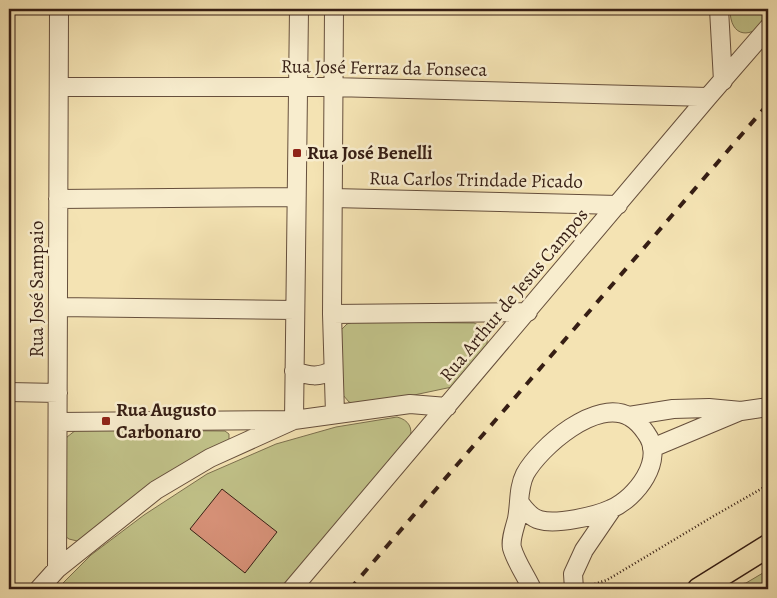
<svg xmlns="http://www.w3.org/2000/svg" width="777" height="598" viewBox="0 0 777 598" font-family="Alegreya,serif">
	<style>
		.green { fill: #c1c289; stroke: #7c704e }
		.building { fill: #d89279; stroke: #361e14 }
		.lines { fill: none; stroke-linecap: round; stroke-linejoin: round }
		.minor-casing { stroke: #664f3c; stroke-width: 20 }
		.major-casing { stroke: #361e14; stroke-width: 25 }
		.path { stroke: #361e14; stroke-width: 2.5; stroke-dasharray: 1 2.5; stroke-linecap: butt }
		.minor { stroke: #f8edce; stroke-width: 18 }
		.major { stroke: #f4e3b3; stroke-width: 22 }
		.rail { stroke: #361e14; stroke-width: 4; stroke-dasharray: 9 9; stroke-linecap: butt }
		.poi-dot { fill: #8f2418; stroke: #f8edce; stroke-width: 2 }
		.labels { text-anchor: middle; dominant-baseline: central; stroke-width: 5; stroke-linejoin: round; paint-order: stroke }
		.street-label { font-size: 19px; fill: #361e14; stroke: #f8edce }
		.poi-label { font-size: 19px; font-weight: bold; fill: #361e14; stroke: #f8edce; text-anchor: start }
	</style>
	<rect width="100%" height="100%" fill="#f4e3b3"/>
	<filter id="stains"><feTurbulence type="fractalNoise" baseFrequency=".004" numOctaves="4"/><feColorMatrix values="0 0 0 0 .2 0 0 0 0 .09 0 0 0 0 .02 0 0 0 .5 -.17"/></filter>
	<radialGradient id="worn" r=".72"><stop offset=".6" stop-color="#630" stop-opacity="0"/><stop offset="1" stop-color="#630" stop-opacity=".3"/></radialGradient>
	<path class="green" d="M 730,9 L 768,9 L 768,19 C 752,39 730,39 730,9 Z
		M 353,322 L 474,323 C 484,327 488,334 487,344 L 452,387 L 362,406 L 349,402 L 343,395 L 341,330 L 347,324 Z
		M 397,417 C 409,420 413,428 410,439 L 282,589 L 57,589 L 91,555 L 144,515 L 207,474 L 276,444 L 336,427 Z
		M 76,430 L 225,431 L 229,434 L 229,441 L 77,541 L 69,539 L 65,536 L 64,442 L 67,437 Z
		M 768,570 L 768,589 L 731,589 L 740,584 L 746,583 Z"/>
	<path class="building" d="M 222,489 L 277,532 L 245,573 L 190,529 Z"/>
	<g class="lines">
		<g class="minor-casing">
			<path id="minor" d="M 334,9 L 332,314 L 335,414
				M 719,9 L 723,81
				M 59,87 L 333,87 L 708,97
				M 333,198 L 618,205
				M 58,199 L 296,197
				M 58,307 L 295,310
				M 332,314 L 528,312
				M 294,371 C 310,376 318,378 333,370
				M 9,392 L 58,393
				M 629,416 L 673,409 L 709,408 L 741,411 L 768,407
				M 294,420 L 299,9
				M 58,422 L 287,420
				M 652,448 L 738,412
				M 520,503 C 525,510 531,518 540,520 C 556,525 596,516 611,509 C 636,498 666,460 646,433 C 642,427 637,421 630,417 C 597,397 540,447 525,474 C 518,488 520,503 517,519 C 515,527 510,540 512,548 C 516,562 526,576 532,589
				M 57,569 L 59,9
				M 39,589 L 57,569 L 156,490 L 210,458 L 294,420 L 410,404 L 447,407
				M 292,589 L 708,97 L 768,28
				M 574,589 L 573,574 L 584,550 L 612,509"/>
		</g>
		<g class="major-casing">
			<path id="major" d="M 699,589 L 768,546"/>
		</g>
		<path class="path" d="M 588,586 L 607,580 L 712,517 L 768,485"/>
		<use href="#minor" class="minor"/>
		<use href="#major" class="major"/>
		<path class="rail" d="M 350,589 L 768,104"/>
	</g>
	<g class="poi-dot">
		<rect x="292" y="148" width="10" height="10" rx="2.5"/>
		<rect x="101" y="416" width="10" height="10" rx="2.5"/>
	</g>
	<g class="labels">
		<g class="street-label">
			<text transform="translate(384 68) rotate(1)">Rua José Ferraz da Fonseca</text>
			<text transform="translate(476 180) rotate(1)">Rua Carlos Trindade Picado</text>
			<text transform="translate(37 289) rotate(-90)">Rua José Sampaio</text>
			<text transform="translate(514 295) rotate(-50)">Rua Arthur de Jesus Campos</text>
		</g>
		<g class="poi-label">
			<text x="307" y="153">Rua José Benelli</text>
			<text x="116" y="410">Rua Augusto<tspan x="116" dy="22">Carbonaro</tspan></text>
		</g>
	</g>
	<rect width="777" height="598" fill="none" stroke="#f4e3b3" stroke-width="30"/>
	<rect x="10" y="10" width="757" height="578" fill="none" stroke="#361e14" stroke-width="2.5"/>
	<rect x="15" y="15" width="747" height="568" fill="none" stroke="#361e14"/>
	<rect width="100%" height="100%" filter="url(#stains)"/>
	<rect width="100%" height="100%" fill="url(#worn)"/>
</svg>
